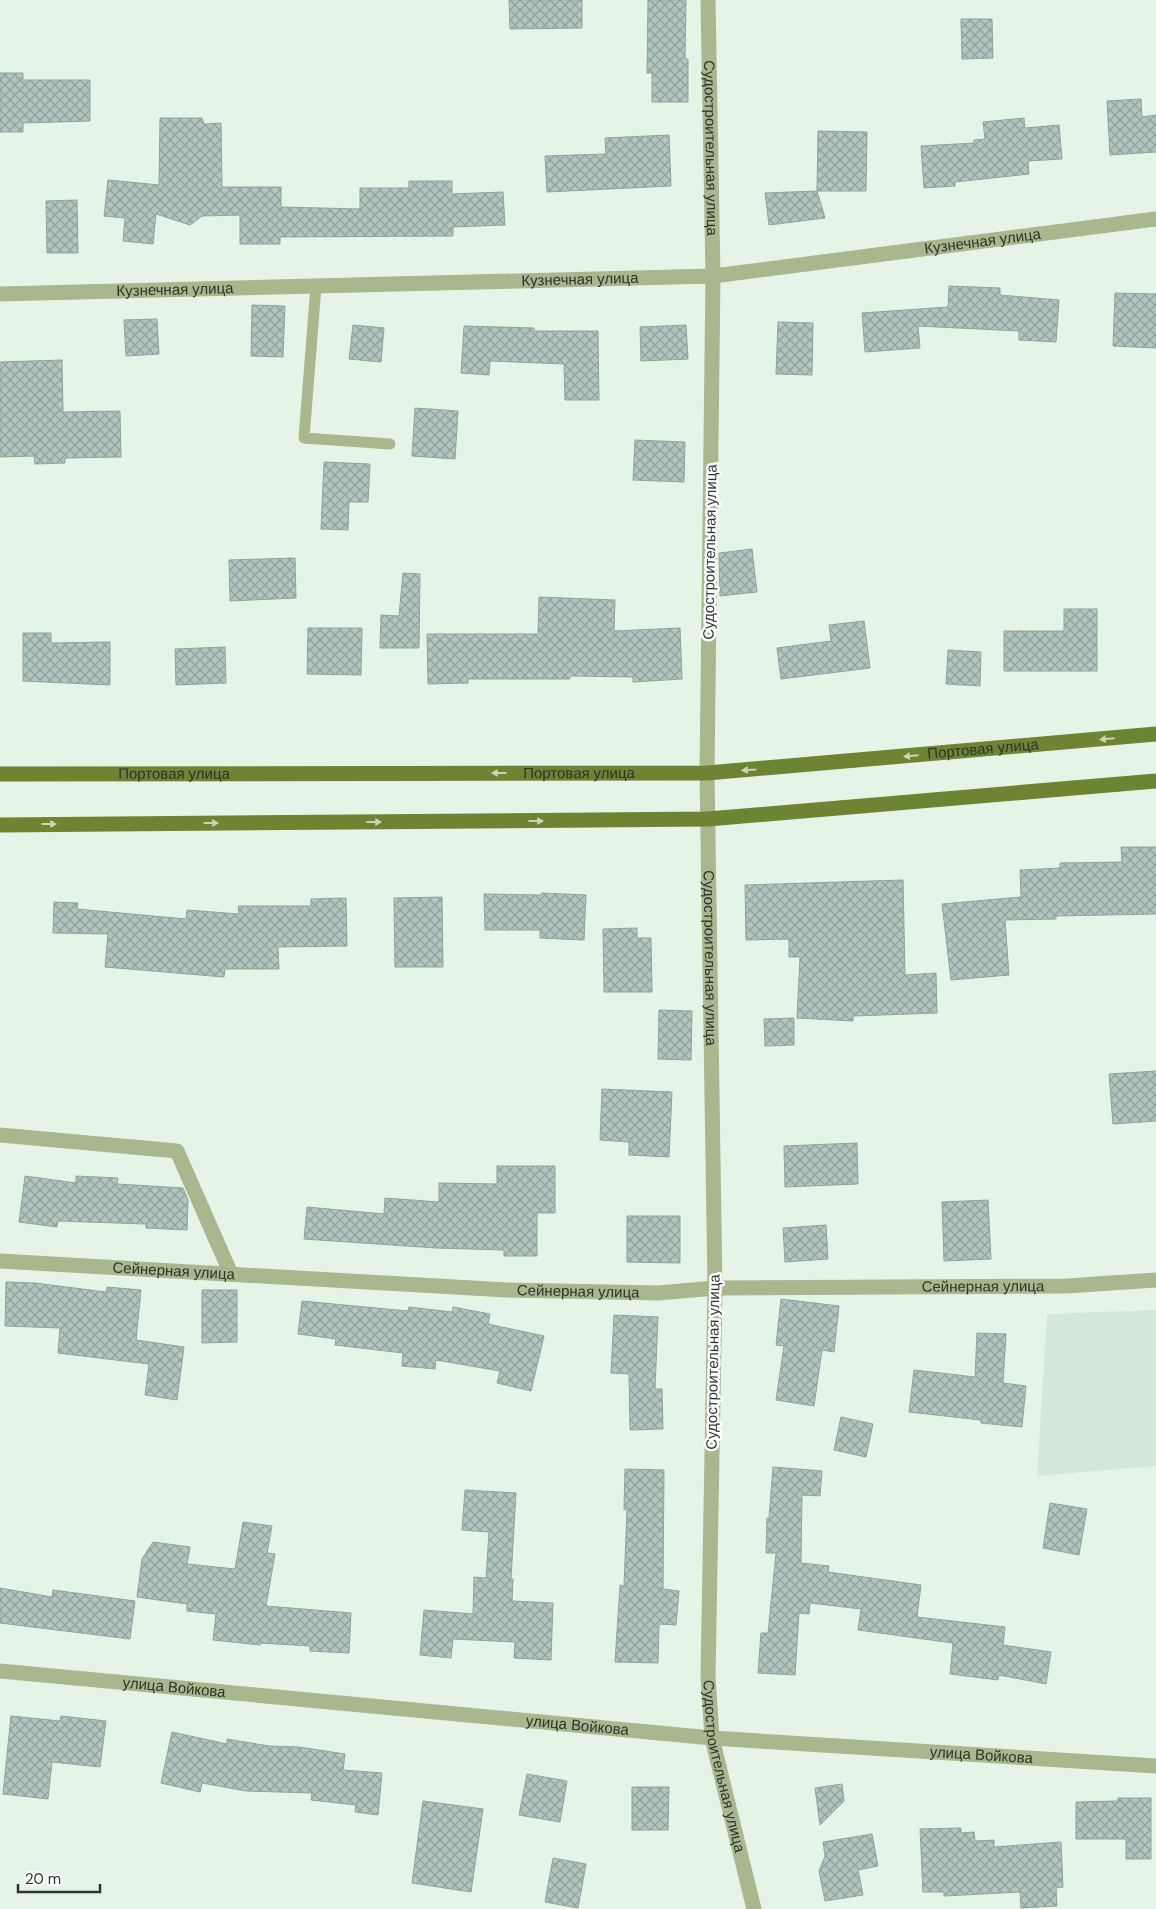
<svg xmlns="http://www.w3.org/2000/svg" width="1156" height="1909" viewBox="0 0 1156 1909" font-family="'DM Sans',sans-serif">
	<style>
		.built { fill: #d5e8d8 }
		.building { fill: url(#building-cross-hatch); stroke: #91a39d }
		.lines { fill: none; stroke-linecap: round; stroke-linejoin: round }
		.service { stroke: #a8b78d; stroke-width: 11 }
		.minor { stroke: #a8b78d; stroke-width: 15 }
		.primary { stroke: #6d8533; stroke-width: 15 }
		.oneway { fill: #ccd4b8 }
		.labels { text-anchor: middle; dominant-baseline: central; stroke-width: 5; stroke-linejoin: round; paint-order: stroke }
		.street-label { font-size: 15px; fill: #2d332e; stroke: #fff }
	</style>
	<defs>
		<pattern id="building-cross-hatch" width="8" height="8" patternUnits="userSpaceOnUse" patternTransform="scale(1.25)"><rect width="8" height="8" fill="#b2c5bf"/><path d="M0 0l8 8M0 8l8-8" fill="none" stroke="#91a19c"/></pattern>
	</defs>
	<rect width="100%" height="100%" fill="#e6f4e8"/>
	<path class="built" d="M 1156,1310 L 1156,1466 L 1037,1476 L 1047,1314 Z"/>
	<path class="building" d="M 509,0 L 582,0 L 582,28 L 510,29 Z
		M 648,0 L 686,0 L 685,59 L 688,59 L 688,102 L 652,102 L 652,73 L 647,73 Z
		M 961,19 L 992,19 L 993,58 L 962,59 Z
		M 0,73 L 23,73 L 23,80 L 90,80 L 90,121 L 23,123 L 23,132 L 0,132 Z
		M 1141,99 L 1142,117 L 1156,115 L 1156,152 L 1110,155 L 1107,101 Z
		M 160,118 L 202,118 L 204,124 L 221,123 L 222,187 L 281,187 L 281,207 L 360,209 L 360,188 L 409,188 L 409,181 L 452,181 L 452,194 L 503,192 L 505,225 L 453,227 L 453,236 L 280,237 L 280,244 L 240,244 L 240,215 L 202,216 L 190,225 L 156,214 L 153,244 L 123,241 L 125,218 L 104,216 L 108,180 L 159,185 Z
		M 1024,118 L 1025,128 L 1059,125 L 1062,159 L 1028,161 L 1029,174 L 955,182 L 955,186 L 924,188 L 921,146 L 974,143 L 974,140 L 985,139 L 983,122 Z
		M 818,131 L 867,132 L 866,191 L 817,191 Z
		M 669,135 L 671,186 L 547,192 L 545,156 L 606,154 L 605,138 Z
		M 817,191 L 825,218 L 769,225 L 765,193 Z
		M 77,200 L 78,253 L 47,253 L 46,201 Z
		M 949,286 L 1000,288 L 1000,295 L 1059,300 L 1056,342 L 1019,340 L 1019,331 L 918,326 L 920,348 L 865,352 L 862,313 L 948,307 Z
		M 1115,293 L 1156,294 L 1156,348 L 1113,346 Z
		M 252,305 L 285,306 L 283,357 L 251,356 Z
		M 157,319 L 159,354 L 126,356 L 124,320 Z
		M 778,322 L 813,323 L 812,375 L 776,374 Z
		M 353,325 L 384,328 L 381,362 L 349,359 Z
		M 686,325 L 688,359 L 641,361 L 640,327 Z
		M 464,326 L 534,328 L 534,331 L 598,331 L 599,400 L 565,400 L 564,364 L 490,361 L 489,375 L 461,373 Z
		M 62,360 L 63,412 L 120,411 L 121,457 L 65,458 L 65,463 L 35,464 L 34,456 L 0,457 L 0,362 Z
		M 415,408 L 458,411 L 455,459 L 412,456 Z
		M 635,440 L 685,442 L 684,482 L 633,480 Z
		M 324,462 L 370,464 L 368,502 L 349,502 L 348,530 L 321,529 Z
		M 752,549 L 757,592 L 720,596 L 719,553 Z
		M 295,558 L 296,598 L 230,601 L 229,560 Z
		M 403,573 L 420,574 L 419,648 L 380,648 L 381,615 L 399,616 Z
		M 539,597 L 615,600 L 614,631 L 680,628 L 682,679 L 633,682 L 633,677 L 570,676 L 570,679 L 468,679 L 468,683 L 428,684 L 427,634 L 538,634 Z
		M 1064,609 L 1097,609 L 1097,671 L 1004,671 L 1004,631 L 1064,631 Z
		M 864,621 L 870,668 L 781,679 L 777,648 L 831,641 L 829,625 Z
		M 308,628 L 362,628 L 361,675 L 307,674 Z
		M 23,633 L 51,633 L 51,643 L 110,642 L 110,685 L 23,681 Z
		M 225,647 L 226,683 L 176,685 L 175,649 Z
		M 948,650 L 981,652 L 980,686 L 946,684 Z
		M 1121,847 L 1156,847 L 1156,914 L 1056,916 L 1056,919 L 1005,920 L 1009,975 L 951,980 L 942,904 L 1021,897 L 1020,870 L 1060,868 L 1060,863 L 1122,862 Z
		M 903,880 L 905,975 L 936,973 L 937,1013 L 853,1016 L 853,1021 L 797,1018 L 800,957 L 789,957 L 789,939 L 746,940 L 745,885 Z
		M 542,893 L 586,895 L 584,940 L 540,938 L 540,930 L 485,930 L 484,894 L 541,895 Z
		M 442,897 L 443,967 L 395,967 L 394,898 Z
		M 346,898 L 347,946 L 278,947 L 279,969 L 225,969 L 224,977 L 105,967 L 108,934 L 53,933 L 54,902 L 78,903 L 77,909 L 186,919 L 187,910 L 239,914 L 238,906 L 311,906 L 311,899 Z
		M 637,928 L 637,938 L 651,938 L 652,992 L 604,992 L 603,929 Z
		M 659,1010 L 692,1011 L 691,1060 L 658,1059 Z
		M 794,1018 L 794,1045 L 765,1046 L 764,1019 Z
		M 1156,1071 L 1156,1121 L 1113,1124 L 1109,1074 Z
		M 602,1089 L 672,1092 L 669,1157 L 629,1155 L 629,1142 L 600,1140 Z
		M 857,1143 L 858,1184 L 785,1187 L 784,1146 Z
		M 497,1166 L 555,1166 L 555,1213 L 537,1213 L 537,1256 L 504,1256 L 504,1250 L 436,1248 L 304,1239 L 307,1207 L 384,1214 L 385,1198 L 439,1202 L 439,1183 L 497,1184 Z
		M 25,1176 L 76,1183 L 76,1176 L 118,1178 L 117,1184 L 183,1188 L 188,1200 L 187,1230 L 146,1228 L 146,1224 L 58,1221 L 57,1227 L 19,1222 Z
		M 988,1200 L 991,1259 L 944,1261 L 942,1202 Z
		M 627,1216 L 680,1216 L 680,1263 L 627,1262 Z
		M 826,1225 L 828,1259 L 785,1262 L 783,1228 Z
		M 6,1282 L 35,1283 L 106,1292 L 107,1287 L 141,1290 L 136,1340 L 184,1347 L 177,1400 L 145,1395 L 149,1364 L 58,1353 L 60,1328 L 5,1326 Z
		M 202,1290 L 237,1290 L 237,1342 L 202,1343 Z
		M 781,1299 L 839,1306 L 834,1352 L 822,1350 L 814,1406 L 776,1400 L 784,1346 L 776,1345 Z
		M 302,1301 L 408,1311 L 409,1307 L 452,1312 L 453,1307 L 490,1314 L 488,1324 L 544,1336 L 531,1391 L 497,1383 L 500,1371 L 436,1360 L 435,1369 L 402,1366 L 403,1353 L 335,1345 L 336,1339 L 298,1334 Z
		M 614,1315 L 658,1317 L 655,1389 L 662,1389 L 663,1429 L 630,1430 L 629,1374 L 611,1373 Z
		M 977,1333 L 1006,1334 L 1003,1383 L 1026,1386 L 1022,1427 L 981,1423 L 981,1420 L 909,1412 L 914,1370 L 975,1377 Z
		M 841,1417 L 873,1424 L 866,1457 L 834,1450 Z
		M 773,1467 L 822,1471 L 820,1496 L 802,1495 L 801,1563 L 829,1566 L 828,1572 L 921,1585 L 917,1617 L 1005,1627 L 1003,1645 L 1051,1652 L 1046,1684 L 999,1675 L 998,1680 L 950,1674 L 953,1643 L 858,1630 L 861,1609 L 810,1603 L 809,1614 L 799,1613 L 795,1675 L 758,1673 L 761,1633 L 768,1633 L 776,1553 L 766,1553 L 767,1518 L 769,1518 Z
		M 625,1469 L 664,1470 L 663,1589 L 679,1591 L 676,1625 L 659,1624 L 658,1663 L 615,1662 L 620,1585 L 624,1586 L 627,1510 L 624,1509 Z
		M 465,1490 L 516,1493 L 511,1579 L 513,1579 L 512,1601 L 553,1603 L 551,1660 L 514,1658 L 515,1642 L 453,1639 L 451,1658 L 420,1655 L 424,1610 L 473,1614 L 474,1577 L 486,1578 L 489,1532 L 462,1530 Z
		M 1050,1503 L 1087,1509 L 1079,1555 L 1043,1548 Z
		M 243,1522 L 272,1526 L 267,1553 L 275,1554 L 266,1606 L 351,1613 L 349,1653 L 310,1651 L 310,1646 L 260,1643 L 260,1645 L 213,1640 L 216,1614 L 187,1611 L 187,1604 L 137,1597 L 142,1559 L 153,1542 L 190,1547 L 187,1564 L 235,1569 Z
		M 0,1588 L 52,1597 L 53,1590 L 135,1601 L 130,1639 L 0,1623 Z
		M 11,1716 L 60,1721 L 61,1716 L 106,1721 L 100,1767 L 52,1762 L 48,1799 L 3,1794 Z
		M 172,1732 L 227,1744 L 227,1739 L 269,1746 L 299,1747 L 345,1754 L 343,1770 L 382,1773 L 378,1815 L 355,1812 L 356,1805 L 311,1800 L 312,1793 L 246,1791 L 202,1783 L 200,1792 L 161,1783 Z
		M 527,1774 L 567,1781 L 560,1822 L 519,1815 Z
		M 842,1784 L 844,1801 L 820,1825 L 815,1788 Z
		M 632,1787 L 669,1787 L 668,1830 L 632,1830 Z
		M 1118,1798 L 1151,1798 L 1151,1859 L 1126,1859 L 1126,1839 L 1076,1839 L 1076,1802 L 1118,1801 Z
		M 423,1801 L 483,1809 L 471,1892 L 412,1883 Z
		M 961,1828 L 961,1833 L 974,1832 L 975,1841 L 994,1840 L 994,1847 L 1061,1842 L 1063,1887 L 1056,1888 L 1057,1906 L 1021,1908 L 1020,1892 L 944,1896 L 944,1892 L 923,1892 L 920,1829 Z
		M 872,1834 L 878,1866 L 858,1870 L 863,1895 L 825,1901 L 819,1871 L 825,1856 L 823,1842 Z
		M 553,1858 L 586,1864 L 578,1908 L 545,1902 Z"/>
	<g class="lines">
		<path class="service" d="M 316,286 L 304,438 L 390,444"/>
		<g class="minor">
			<path id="s1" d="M 708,0 L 713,276 L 707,773 L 715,1288 L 708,1676 L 712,1738 L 754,1909"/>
			<path id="s2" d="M 0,294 L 713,276 L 1156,219"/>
			<path d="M 0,1135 L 177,1151 L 231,1274"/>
			<path id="s3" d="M 0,1261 L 507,1290 L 658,1293 L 715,1288 L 1067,1286 L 1156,1280"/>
			<path id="s4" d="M 0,1671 L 712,1738 L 1156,1766"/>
		</g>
		<g class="primary">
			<path id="s5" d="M 0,774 L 707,773 L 1156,734"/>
			<path d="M 0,825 L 708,819 L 1156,781"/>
		</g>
	</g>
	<defs><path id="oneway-solid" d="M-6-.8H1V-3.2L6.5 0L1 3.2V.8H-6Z" transform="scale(1.25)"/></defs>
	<g class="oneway">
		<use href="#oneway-solid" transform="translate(1107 739) rotate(175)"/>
		<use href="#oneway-solid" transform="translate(911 756) rotate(175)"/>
		<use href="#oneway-solid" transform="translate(749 770) rotate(176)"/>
		<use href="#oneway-solid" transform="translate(499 773) rotate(180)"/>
		<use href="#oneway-solid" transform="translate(536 821)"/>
		<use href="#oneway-solid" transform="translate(374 822)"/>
		<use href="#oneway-solid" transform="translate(211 823)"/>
		<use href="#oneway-solid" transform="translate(49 824)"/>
	</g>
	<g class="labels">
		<g class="street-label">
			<text stroke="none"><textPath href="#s1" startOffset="148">Судостроительная улица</textPath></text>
			<text stroke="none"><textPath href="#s2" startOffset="985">Кузнечная улица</textPath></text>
			<text stroke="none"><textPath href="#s2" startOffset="580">Кузнечная улица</textPath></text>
			<text stroke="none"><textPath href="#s2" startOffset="175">Кузнечная улица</textPath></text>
			<text transform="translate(710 552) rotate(-89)">Судостроительная улица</text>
			<text stroke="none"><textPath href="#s5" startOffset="984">Портовая улица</textPath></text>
			<text stroke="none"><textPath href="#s5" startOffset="579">Портовая улица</textPath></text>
			<text stroke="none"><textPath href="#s5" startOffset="174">Портовая улица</textPath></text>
			<text stroke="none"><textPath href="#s1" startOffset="958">Судостроительная улица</textPath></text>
			<text stroke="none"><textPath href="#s3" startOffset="174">Сейнерная улица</textPath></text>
			<text stroke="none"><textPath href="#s3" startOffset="984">Сейнерная улица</textPath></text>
			<text stroke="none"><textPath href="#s3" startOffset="579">Сейнерная улица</textPath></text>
			<text transform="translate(713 1362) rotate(-89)">Судостроительная улица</text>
			<text stroke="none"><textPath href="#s4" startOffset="175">улица Войкова</textPath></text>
			<text stroke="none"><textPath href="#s4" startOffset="580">улица Войкова</textPath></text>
			<text stroke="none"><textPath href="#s4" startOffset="985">улица Войкова</textPath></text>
			<text stroke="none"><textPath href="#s1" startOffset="1768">Судостроительная улица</textPath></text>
		</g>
	</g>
	<path d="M18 1884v8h82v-8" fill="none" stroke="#2d332e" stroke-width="2.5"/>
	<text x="25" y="1884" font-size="15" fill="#2d332e" stroke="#ffffff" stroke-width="4" paint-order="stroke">20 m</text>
</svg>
